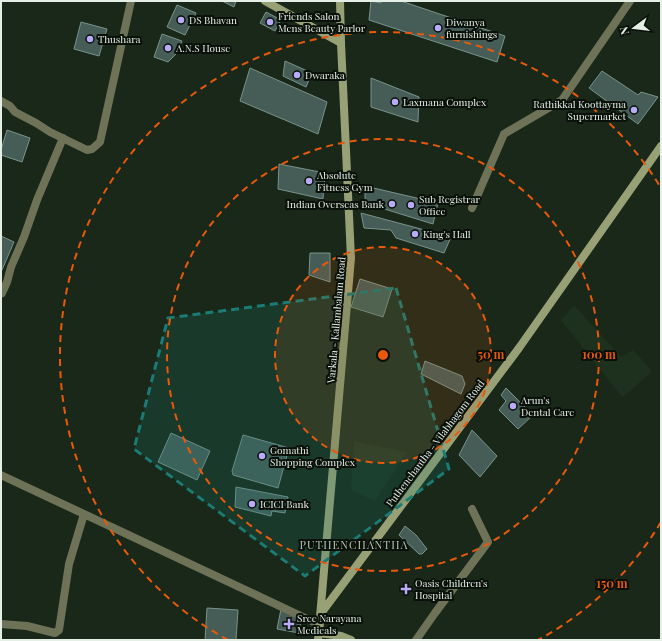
<svg xmlns="http://www.w3.org/2000/svg" width="662" height="641" viewBox="0 0 662 641" font-family="'Playfair Display',serif">
	<style>
		.built { fill: #1d311e }
		.building { fill: #455d56; stroke: #79938b }
		.lines { fill: none; stroke-linecap: round; stroke-linejoin: round }
		.street { stroke: #6e7358; stroke-width: 8 }
		.secondary { stroke: #98a075; stroke-width: 8 }
		.marked { fill: #1a7c74; fill-opacity: 0.2; stroke: #1a7c74; stroke-width: 3; stroke-dasharray: 8 5; stroke-linejoin: round }
		.ring { fill: none; stroke: #e8590c; stroke-width: 2; stroke-dasharray: 7 5 }
		.poi-dot { fill: #b8abf7; stroke: #090f09; stroke-width: 1.5 }
		.labels { text-anchor: middle; dominant-baseline: central; stroke-width: 4; stroke-linejoin: round; paint-order: stroke }
		.poi-label { font-size: 10px; fill: #e5efe5; stroke: #090f09; text-anchor: start }
		.street-label { font-size: 10px; fill: #e5efe5; stroke: #090f09 }
		.neighbourhood-label { font-size: 11px; letter-spacing: 1px; fill: #b7c9b7; stroke: #090f09 }
		.centre { fill: #e8590c; stroke: #090f09; stroke-width: 2 }
		.ring-label { font-size: 12px; text-anchor: middle; font-weight: bold; fill: #e8590c; stroke: #090f09; stroke-width: 4; stroke-linejoin: round; paint-order: stroke }
	</style>
	<rect width="100%" height="100%" fill="#1a281a"/>
	<path class="built" d="M 574,305 L 621,357 L 633,350 L 652,371 L 626,395 L 622,397 L 561,320 Z
		M 354,441 L 407,452 L 375,501 L 351,490 Z"/>
	<path class="building" d="M 222,1 L 236,1 L 234,7 Z
		M 371,1 L 381,3 L 382,1 L 401,1 L 505,36 L 497,62 L 369,20 Z
		M 177,5 L 196,13 L 185,35 L 167,27 Z
		M 266,12 L 281,20 L 275,31 L 260,23 Z
		M 81,22 L 107,29 L 99,56 L 74,49 Z
		M 162,34 L 182,41 L 176,54 L 168,62 L 154,57 Z
		M 285,61 L 312,73 L 306,87 L 283,76 Z
		M 250,68 L 327,102 L 318,134 L 240,101 Z
		M 602,71 L 638,95 L 641,92 L 658,97 L 638,124 L 589,88 Z
		M 371,78 L 419,97 L 418,122 L 371,107 Z
		M 7,130 L 30,138 L 22,162 L 1,155 L 1,150 Z
		M 279,164 L 325,173 L 323,199 L 278,189 Z
		M 365,186 L 438,203 L 433,224 L 365,203 Z
		M 361,213 L 451,237 L 444,253 L 396,238 L 391,230 L 364,228 Z
		M 1,236 L 14,242 L 2,270 L 1,269 Z
		M 310,253 L 330,253 L 330,282 L 309,275 Z
		M 360,279 L 392,289 L 383,317 L 351,307 Z
		M 425,361 L 462,376 L 465,384 L 461,394 L 421,374 Z
		M 506,388 L 533,415 L 518,429 L 499,410 L 506,401 L 501,395 Z
		M 472,430 L 497,456 L 480,477 L 459,455 Z
		M 171,433 L 210,451 L 197,480 L 158,462 Z
		M 243,435 L 289,448 L 278,488 L 233,475 L 232,471 Z
		M 236,487 L 288,497 L 285,513 L 272,511 L 271,516 L 235,507 Z
		M 405,526 L 416,535 L 427,549 L 422,554 L 419,554 L 399,535 Z
		M 207,608 L 238,610 L 236,640 L 205,640 Z
		M 281,609 L 301,619 L 299,633 L 277,629 Z"/>
	<g class="lines">
		<path class="street" d="M 1,101 L 10,106 L 15,112 L 36,123 L 50,132 L 87,150 L 92,149 L 100,142 L 131,1
			M 472,208 L 504,134 L 562,100 L 630,1
			M 2,293 L 7,282 L 11,267 L 24,237 L 37,200 L 63,138
			M 1,475 L 320,625
			M 1,624 L 27,626 L 55,633 L 59,630 L 69,564 L 84,514
			M 416,640 L 435,613 L 488,542 L 472,509"/>
		<path class="secondary" d="M 265,1 L 341,43
			M 322,612 L 519,348 L 661,146
			M 319,633 L 341,636 L 351,640
			M 318,640 L 351,258 L 341,43 L 340,1"/>
	</g>
	<path class="marked" d="M 396,288 L 449,469 L 305,576 L 134,449 L 168,318 Z"/>
	<circle cx="383" cy="355" r="108" fill="#e8590c" fill-opacity=".12"/>
	<g class="ring">
		<circle cx="383" cy="355" r="108"/>
		<circle cx="383" cy="355" r="216"/>
		<path d="M661 522A324 324 0 0 1 538 640M228 640A324 324 0 1 1 661 188"/>
	</g>
	<g class="poi-dot">
		<circle cx="181" cy="20" r="4"/>
		<circle cx="270" cy="22" r="4"/>
		<circle cx="438" cy="28" r="4"/>
		<circle cx="90" cy="39" r="4"/>
		<circle cx="168" cy="48" r="4"/>
		<circle cx="297" cy="75" r="4"/>
		<circle cx="395" cy="102" r="4"/>
		<circle cx="634" cy="110" r="4"/>
		<circle cx="309" cy="181" r="4"/>
		<circle cx="392" cy="204" r="4"/>
		<circle cx="411" cy="205" r="4"/>
		<circle cx="415" cy="234" r="4"/>
		<circle cx="513" cy="406" r="4"/>
		<circle cx="262" cy="456" r="4"/>
		<circle cx="252" cy="504" r="4"/>
		<path d="M404 583h4v4h4v4h-4v4h-4v-4h-4v-4h4z"/>
		<path d="M287 618h4v4h4v4h-4v4h-4v-4h-4v-4h4z"/>
	</g>
	<g class="labels">
		<g class="poi-label">
			<text x="278" y="16">Friends Salon<tspan x="278" dy="12">Mens Beauty Parlor</tspan></text>
			<text x="189" y="20">DS Bhavan</text>
			<text x="446" y="22">Diwanya<tspan x="446" dy="12">furnishings</tspan></text>
			<text x="98" y="39">Thushara</text>
			<text x="176" y="48">A.N.S House</text>
			<text x="305" y="75">Dwaraka</text>
			<text x="403" y="102">Laxmana Complex</text>
			<text x="626" y="104" text-anchor="end">Rathikkal Koottayma<tspan x="626" dy="12">Supermarket</tspan></text>
			<text x="317" y="175">Absolute<tspan x="317" dy="12">Fitness Gym</tspan></text>
			<text x="419" y="199">Sub Registrar<tspan x="419" dy="12">Office</tspan></text>
			<text x="384" y="204" text-anchor="end">Indian Overseas Bank</text>
			<text x="423" y="234">King's Hall</text>
			<text x="521" y="400">Arun's<tspan x="521" dy="12">Dental Care</tspan></text>
			<text x="270" y="450">Gomathi<tspan x="270" dy="12">Shopping Complex</tspan></text>
			<text x="260" y="504">ICICI Bank</text>
			<text x="415" y="583">Oasis Children's<tspan x="415" dy="12">Hospital</tspan></text>
			<text x="297" y="618">Sree Narayana<tspan x="297" dy="12">Medicals</tspan></text>
		</g>
		<g class="street-label">
			<text transform="translate(336 320) rotate(-85)">Varkala - Kallambalam Road</text>
			<text transform="translate(435 443) rotate(-53)">Puthenchantha - Vilabhagom Road</text>
		</g>
		<g class="neighbourhood-label">
			<text x="354" y="544">PUTHENCHANTHA</text>
		</g>
	</g>
	<circle cx="383" cy="355" r="6" class="centre"/>
	<g class="ring-label">
		<text x="491" y="359">50 m</text>
		<text x="599" y="359">100 m</text>
		<text x="612" y="588">150 m</text>
	</g>
	<rect width="662" height="641" fill="none" stroke="#e5efe5" stroke-width="4"/>
	<g transform="translate(634 28) rotate(255)" stroke="#090f09" stroke-width="3" paint-order="stroke">
	<path d="M0-3L7 15L0 10L-7 15Z" fill="#e5efe5"/>
	<text y="-6" font-size="11" font-weight="bold" text-anchor="middle" fill="#e5efe5">N</text>
	</g>
</svg>
